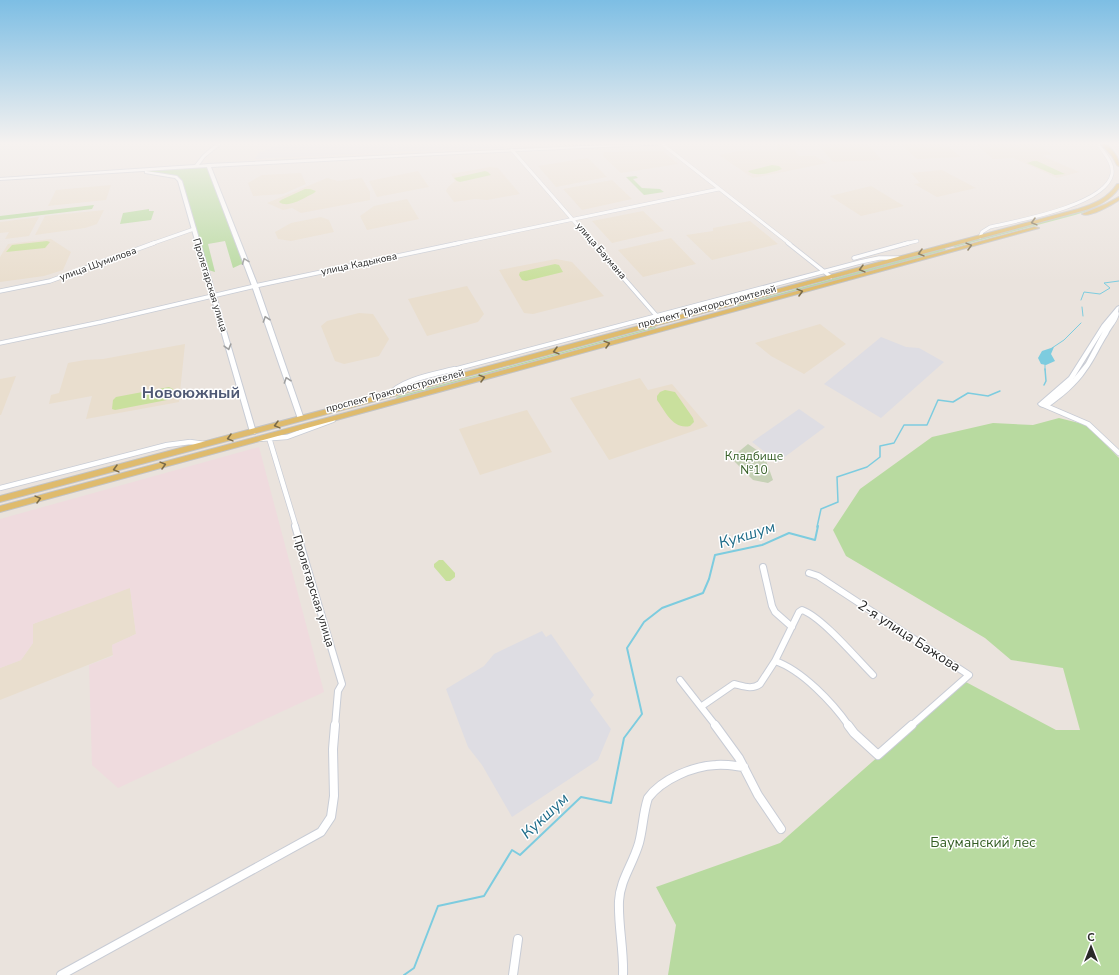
<svg xmlns="http://www.w3.org/2000/svg" width="1119" height="975" viewBox="0 0 1119 975" font-family="'Nunito Sans',sans-serif">
	<style>
		.industrial { fill: #dedde3 }
		.education { fill: #e9dece }
		.medical { fill: #efdbde }
		.green { fill: #b8daa0 }
		.cemetery { fill: #c6d1b6 }
		.pitch { fill: #c9e09d }
		.water { fill: #7dccdf }
		.lines { fill: none; stroke-linecap: round; stroke-linejoin: round }
		.stream-far2 { stroke: #7dccdf; stroke-width: 1 }
		.stream-far1 { stroke: #7dccdf; stroke-width: 1.5 }
		.stream { stroke: #7dccdf; stroke-width: 2 }
		.street-far4-casing { stroke: #c8ccd5; stroke-width: 4 }
		.street-far3-casing { stroke: #c8ccd5; stroke-width: 5 }
		.street-far2-casing { stroke: #c8ccd5; stroke-width: 6 }
		.street-far1-casing { stroke: #c8ccd5; stroke-width: 8 }
		.street-casing { stroke: #c8ccd5; stroke-width: 10 }
		.secondary-casing { stroke: #c8ccd5; stroke-width: 2 }
		.primary-casing { stroke: #c3c3c3; stroke-width: 2 }
		.street-far4 { stroke: #fff; stroke-width: 3 }
		.street-far3 { stroke: #fff; stroke-width: 3.5 }
		.street-far2 { stroke: #fff; stroke-width: 4.5 }
		.street-far1 { stroke: #fff; stroke-width: 6 }
		.street { stroke: #fff; stroke-width: 8 }
		.secondary { fill: #fff; fill-rule: evenodd }
		.primary { fill: #dfbb6d; fill-rule: evenodd }
		.oneway { stroke: #7b6b48 }
		.oneway2 { stroke: #9f9f9f }
		.labels { text-anchor: middle; dominant-baseline: central; stroke-width: 3; stroke-linejoin: round; paint-order: stroke }
		.far-street-label { font-size: 10px; fill: #292929; stroke: #fff }
		.park-label { font-size: 12px; fill: #335d23; stroke: #fff }
		.street-label { font-size: 12px; fill: #292929; stroke: #fff }
		.near-street-label { font-size: 14px; fill: #292929; stroke: #fff }
		.near-park-label { font-size: 14px; fill: #335d23; stroke: #fff }
		.district-label { font-size: 16px; font-weight: bold; fill: #4f5974; stroke: #fff }
		.near-water-label { font-size: 16px; font-style: italic; fill: #1e6c89; stroke: #fff }
	</style>
	<rect width="100%" height="100%" fill="#eae3dd"/>
	<path class="industrial" d="M 396,144 L 396,150 L 397,144 L 502,144 L 504,148 L 397,152 L 397,150 L 396,152 L 255,159 L 258,153 L 277,145 Z
		M 881,337 L 906,347 L 919,348 L 944,362 L 881,418 L 824,384 Z
		M 799,409 L 825,427 L 778,462 L 752,442 Z
		M 542,631 L 546,637 L 551,634 L 594,695 L 590,700 L 611,729 L 598,760 L 512,817 L 482,765 L 468,747 L 446,689 L 484,666 L 494,654 Z"/>
	<path class="education" d="M 818,144 L 867,144 L 882,160 L 833,162 Z
		M 901,144 L 945,144 L 961,157 L 917,159 Z
		M 976,144 L 1038,144 L 1051,154 L 1043,156 L 1079,172 L 1057,178 L 1013,158 L 993,159 Z
		M 776,145 L 790,145 L 799,156 L 815,156 L 827,163 L 753,178 L 719,155 L 738,151 L 778,150 Z
		M 663,151 L 678,164 L 621,173 L 603,156 L 604,152 Z
		M 588,158 L 607,177 L 556,187 L 538,166 Z
		M 490,167 L 498,168 L 520,194 L 487,200 L 475,199 L 454,202 L 446,191 L 448,187 L 455,181 L 451,174 Z
		M 942,170 L 976,188 L 937,197 L 914,184 L 920,183 L 911,173 Z
		M 418,171 L 429,187 L 377,197 L 369,181 Z
		M 301,173 L 306,184 L 283,194 L 253,196 L 248,183 L 262,175 Z
		M 327,178 L 338,181 L 362,178 L 370,192 L 370,200 L 301,213 L 292,208 L 283,210 L 267,203 Z
		M 612,180 L 632,199 L 582,210 L 563,189 Z
		M 111,185 L 106,200 L 48,206 L 56,190 Z
		M 871,186 L 904,206 L 861,216 L 830,196 Z
		M 407,199 L 419,219 L 367,230 L 360,216 L 374,206 Z
		M 104,210 L 97,224 L 85,228 L 35,235 L 45,216 Z
		M 643,211 L 664,231 L 612,243 L 592,221 Z
		M 39,217 L 29,236 L 5,239 L 9,232 L 0,233 L 0,222 Z
		M 321,217 L 329,220 L 334,232 L 291,241 L 278,239 L 275,232 L 291,223 Z
		M 750,221 L 778,244 L 712,260 L 686,235 L 713,231 L 713,228 Z
		M 671,238 L 696,264 L 643,277 L 618,250 Z
		M 51,239 L 71,252 L 63,270 L 44,276 L 0,282 L 0,257 L 8,244 Z
		M 556,259 L 572,262 L 604,296 L 533,314 L 524,313 L 499,270 Z
		M 467,286 L 484,314 L 478,322 L 427,336 L 408,299 Z
		M 359,313 L 373,314 L 389,339 L 379,356 L 344,364 L 335,361 L 321,326 L 327,321 Z
		M 820,324 L 846,344 L 804,374 L 771,356 L 755,343 Z
		M 185,344 L 179,402 L 86,419 L 92,396 L 49,404 L 51,395 L 59,393 L 68,363 L 85,360 L 103,359 Z
		M 16,376 L 1,415 L 0,415 L 0,379 Z
		M 640,378 L 648,390 L 672,384 L 708,426 L 609,460 L 570,398 Z
		M 527,410 L 552,452 L 480,475 L 459,429 Z
		M 130,587 L 136,634 L 112,645 L 113,655 L 0,700 L 0,668 L 21,660 L 33,643 L 33,624 Z"/>
	<path class="medical" d="M 259,447 L 324,692 L 118,788 L 92,765 L 89,665 L 113,656 L 112,645 L 136,634 L 130,588 L 33,624 L 33,643 L 21,660 L 0,668 L 0,519 Z"/>
	<path class="green" d="M 208,167 L 246,262 L 233,268 L 225,241 L 208,244 L 215,272 L 205,269 L 180,181 L 171,176 L 144,171 Z
		M 636,176 L 638,178 L 633,179 L 642,188 L 660,189 L 664,192 L 644,195 L 626,177 Z
		M 94,205 L 92,209 L 0,220 L 0,216 Z
		M 1092,208 L 1094,209 L 1075,215 L 955,247 L 953,246 Z
		M 149,209 L 149,211 L 154,211 L 151,220 L 120,224 L 123,213 Z
		M 944,248 L 946,250 L 736,307 L 735,306 Z
		M 655,327 L 656,328 L 397,398 L 396,397 Z
		M 1059,418 L 1087,425 L 1119,458 L 1119,975 L 668,975 L 676,925 L 656,887 L 780,843 L 964,681 L 1056,730 L 1080,730 L 1063,668 L 1011,660 L 985,638 L 846,556 L 833,530 L 860,489 L 932,437 L 993,423 L 1033,425 Z"/>
	<path class="cemetery" d="M 748,444 L 764,455 L 773,480 L 768,483 L 753,480 L 731,458 Z"/>
	<path class="pitch" d="M 1033,161 L 1037,161 L 1065,174 L 1055,175 L 1027,163 Z
		M 772,165 L 779,166 L 782,169 C 773,172 755,178 748,171 Z
		M 485,171 L 488,172 L 491,175 L 460,182 L 457,181 L 454,178 Z
		M 305,189 L 310,189 L 316,191 L 314,193 C 305,197 289,209 279,202 L 281,200 Z
		M 47,241 L 50,242 L 45,248 L 6,252 L 12,245 Z
		M 555,264 L 559,265 L 563,272 L 526,281 L 522,280 L 519,275 L 520,272 Z
		M 169,387 L 173,389 L 172,397 L 167,400 L 115,410 L 112,409 L 113,400 L 116,397 Z
		M 665,390 L 675,392 L 693,418 L 694,422 L 690,426 C 673,430 665,411 657,400 L 657,396 L 660,392 Z
		M 439,560 L 443,560 L 455,573 L 455,577 L 450,581 L 446,581 L 434,567 L 434,564 Z"/>
	<path class="water" d="M 1054,347 L 1051,354 L 1055,361 L 1046,365 L 1041,364 L 1038,358 L 1042,351 Z"/>
	<g class="lines">
		<path class="stream-far2" d="M 1081,300 L 1084,292 L 1100,294 L 1110,288 L 1104,283 L 1119,281
			M 1082,307 L 1083,316
			M 1052,348 L 1064,340 L 1081,323
			M 1045,363 L 1045,370"/>
		<path class="stream-far1" d="M 1044,385 L 1046,381 L 1045,369
			M 817,527 L 821,509 L 838,502 L 837,477 L 867,467 L 880,457 L 880,446 L 894,443 L 904,425 L 927,425 L 938,400 L 953,402 L 968,393 L 988,396 L 1000,391"/>
		<path class="stream" d="M 404,975 L 414,968 L 438,906 L 484,896 L 512,850 L 520,855 L 581,797 L 611,803 L 624,738 L 642,714 L 627,648 L 644,622 L 662,608 L 703,593 L 709,579 L 715,555 L 762,545 L 789,533 L 815,540 L 818,526"/>
		<g class="street-far4-casing">
			<path id="street-far4" d="M 662,144 L 790,244
				M 512,150 L 594,244
				M 980,237 L 982,232 L 990,227 C 1017,221 1106,205 1112,174 C 1114,163 1103,152 1098,144
				M 151,244 L 194,229
				M 454,244 L 719,189
				M 904,244 L 917,241"/>
		</g>
		<g class="street-far3-casing">
			<path id="street-far3" d="M 593,243 L 662,322
				M 788,243 L 831,277
				M 854,258 L 908,243
				M 0,291 L 50,281 L 154,243
				M 0,343 L 101,322 L 255,286 L 459,243
				M 452,370 L 860,262 L 879,258 L 898,258"/>
		</g>
		<g class="street-far2-casing">
			<path id="street-far2" d="M 388,396 C 401,379 436,374 455,369
				M 1046,406 L 1088,424 L 1119,453
				M 259,439 L 287,437 L 333,420
				M 270,441 L 296,527
				M 0,488 L 167,445 L 190,442 L 205,444"/>
		</g>
		<g class="street-far1-casing">
			<path id="street-far1" d="M 295,526 L 342,684 L 338,691 L 335,726
				M 763,567 L 772,606 L 775,612 L 792,627
				M 809,573 L 818,576 L 969,675 L 911,726
				M 775,661 L 799,612 L 802,610 C 822,617 857,659 873,675
				M 680,680 L 716,726
				M 702,706 L 734,684 C 743,686 752,690 760,684 L 775,661 C 802,670 833,703 849,726"/>
		</g>
		<g class="street-casing">
			<path id="street" d="M 715,725 L 739,758 L 758,795 L 781,829
				M 848,725 L 854,733 L 878,755 L 912,725
				M 61,975 L 321,832 L 331,817 L 334,796 L 333,749 L 335,725
				M 513,975 L 518,939
				M 623,975 C 624,950 618,926 619,901 C 620,880 633,864 639,843 C 643,828 643,813 648,798 C 662,779 693,766 716,765 C 725,764 735,766 744,767"/>
		</g>
		<g class="secondary-casing">
			<path id="secondary" d="M 216,144 L 221,144 L 205,157 L 199,165 L 208,164 L 583,146 L 668,144 L 416,156 L 211,167 L 258,286 L 304,419 L 301,421 L 298,419 L 252,286 L 207,167 L 0,180 L 0,178 L 195,165 L 203,155 Z
				M 146,171 L 177,176 L 182,181 L 256,432 L 255,434 L 251,434 L 250,432 L 178,181 L 175,178 L 145,173 L 145,171 Z
				M 1119,306 L 1118,313 L 1119,312 C 1119,320 1111,327 1108,334 C 1100,346 1095,359 1086,371 C 1076,386 1062,397 1048,407 C 1045,408 1040,407 1038,404 L 1039,403 L 1069,377 L 1102,325 L 1117,307 ZM 1103,331 L 1086,363 L 1073,379 L 1074,378 Z"/>
		</g>
		<g class="primary-casing">
			<path id="primary" d="M 1101,144 L 1106,144 C 1113,151 1119,156 1119,166 L 1117,165 L 1112,156 Z
				M 1117,184 L 1119,184 L 1119,188 C 1110,201 1096,207 1082,211 L 0,502 L 0,496 L 1078,209 C 1094,204 1108,198 1117,184 Z
				M 1119,197 L 1119,200 C 1112,205 1089,218 1082,214 L 1106,204 Z
				M 1034,227 L 1039,228 L 0,512 L 0,506 Z"/>
		</g>
		<use href="#street-far4" class="street-far4"/>
		<use href="#street-far3" class="street-far3"/>
		<use href="#street-far2" class="street-far2"/>
		<use href="#street-far1" class="street-far1"/>
		<use href="#street" class="street"/>
		<use href="#secondary" class="secondary"/>
		<use href="#primary" class="primary"/>
	</g>
	<defs><path id="oneway-chevron" d="M-2-3.5L2.5 0L-2 3.5" fill="none" stroke-width="1.6" stroke-linecap="round" stroke-linejoin="round"/></defs>
	<g class="oneway">
		<use href="#oneway-chevron" transform="translate(1034 222) rotate(165)"/>
		<use href="#oneway-chevron" transform="translate(969 246) rotate(-15)"/>
		<use href="#oneway-chevron" transform="translate(921 253) rotate(165)"/>
		<use href="#oneway-chevron" transform="translate(862 269) rotate(165)"/>
		<use href="#oneway-chevron" transform="translate(800 292) rotate(-15)"/>
		<use href="#oneway-chevron" transform="translate(607 344) rotate(-15)"/>
		<use href="#oneway-chevron" transform="translate(556 351) rotate(165)"/>
		<use href="#oneway-chevron" transform="translate(482 378) rotate(-15)"/>
		<use href="#oneway-chevron" transform="translate(277 425) rotate(165)"/>
		<use href="#oneway-chevron" transform="translate(230 438) rotate(165)"/>
		<use href="#oneway-chevron" transform="translate(163 465) rotate(-15)"/>
		<use href="#oneway-chevron" transform="translate(116 469) rotate(165)"/>
		<use href="#oneway-chevron" transform="translate(38 499) rotate(-15)"/>
	</g>
	<g class="oneway2">
		<use href="#oneway-chevron" transform="translate(245 261) rotate(-111)"/>
		<use href="#oneway-chevron" transform="translate(266 319) rotate(-109)"/>
		<use href="#oneway-chevron" transform="translate(228 347) rotate(74)"/>
		<use href="#oneway-chevron" transform="translate(287 380) rotate(-109)"/>
	</g>
	<linearGradient id="sky" x2="0" y2="1"><stop stop-color="#7dbee4"/><stop offset="0.51" stop-color="#f6f2f0"/><stop offset="1" stop-color="#f6f2f0" stop-opacity="0"/></linearGradient>
	<rect width="1119" height="281" fill="url(#sky)"/>
	<g class="labels">
		<g class="far-street-label">
			<text transform="translate(601 251) rotate(49)">улица Баумана</text>
			<text transform="translate(98 264) rotate(-20)">улица Шумилова</text>
			<text transform="translate(359 264) rotate(-12)">улица Кадыкова</text>
			<text transform="translate(210 285) rotate(73)">Пролетарская улица</text>
			<text transform="translate(707 307) rotate(-15)">проспект Тракторостроителей</text>
			<text transform="translate(395 391) rotate(-15)">проспект Тракторостроителей</text>
		</g>
		<g class="park-label">
			<text x="754" y="456">Кладбище<tspan x="754" dy="14">№10</tspan></text>
		</g>
		<g class="street-label">
			<text transform="translate(314 591) rotate(73)">Пролетарская улица</text>
		</g>
		<g class="near-street-label">
			<text transform="translate(909 636) rotate(33)">2-я улица Бажова</text>
		</g>
		<g class="near-park-label">
			<text x="983" y="842">Бауманский лес</text>
		</g>
		<g class="district-label">
			<text x="191" y="393">Новоюжный</text>
		</g>
		<g class="near-water-label">
			<text transform="translate(747 535) rotate(-17)">Кукшум</text>
			<text transform="translate(545 816) rotate(-43)">Кукшум</text>
		</g>
	</g>
	<g transform="translate(1091 947)" stroke="#ffffff" stroke-width="3" paint-order="stroke">
	<path d="M0-3L7 15L0 10L-7 15Z" fill="#292929"/>
	<text y="-6" font-size="11" font-weight="bold" text-anchor="middle" fill="#292929">С</text>
	</g>
</svg>
